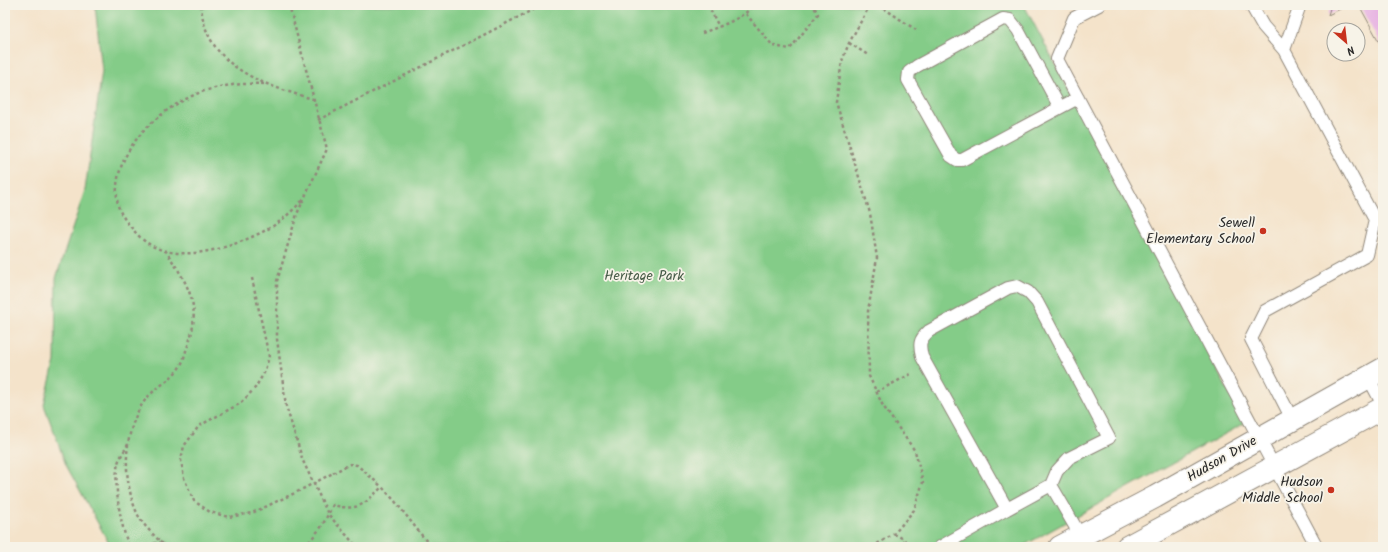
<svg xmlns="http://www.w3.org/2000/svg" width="1388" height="552" viewBox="0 0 1388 552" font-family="Kalam,sans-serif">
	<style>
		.green { fill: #84cc88; stroke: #587c5a }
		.building { fill: #e5aae2 }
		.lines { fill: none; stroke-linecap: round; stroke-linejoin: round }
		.lane-casing { stroke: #90877a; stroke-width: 14 }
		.secondary-casing { stroke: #90877a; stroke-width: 24 }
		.path { stroke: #90877a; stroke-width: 2.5; stroke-dasharray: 3 3; stroke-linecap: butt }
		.lane { stroke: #fff; stroke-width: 12 }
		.secondary { stroke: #fff; stroke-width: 22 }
		.path-bridge { stroke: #90877a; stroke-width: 2.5; stroke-dasharray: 3 3; stroke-linecap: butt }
		.poi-dot { fill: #c8321e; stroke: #f7f3e8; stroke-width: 1.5 }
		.labels { text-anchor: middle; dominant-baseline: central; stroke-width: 3.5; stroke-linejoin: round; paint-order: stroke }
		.poi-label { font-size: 14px; fill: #2b2b2b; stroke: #f7f3e8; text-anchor: end }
		.park-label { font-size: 14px; fill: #465b47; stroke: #f7f3e8 }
		.street-label { font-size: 14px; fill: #2b2b2b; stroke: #f7f3e8 }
	</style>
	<rect width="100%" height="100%" fill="#f7f3e8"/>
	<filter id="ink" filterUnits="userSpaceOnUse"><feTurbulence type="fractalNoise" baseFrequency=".025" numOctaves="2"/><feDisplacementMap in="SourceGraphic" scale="8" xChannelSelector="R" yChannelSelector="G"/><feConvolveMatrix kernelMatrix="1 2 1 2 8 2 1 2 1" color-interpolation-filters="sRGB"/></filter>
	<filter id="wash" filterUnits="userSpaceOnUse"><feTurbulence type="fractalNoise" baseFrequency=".012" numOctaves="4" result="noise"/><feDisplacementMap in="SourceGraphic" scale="16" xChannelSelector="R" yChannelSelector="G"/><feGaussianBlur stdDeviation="0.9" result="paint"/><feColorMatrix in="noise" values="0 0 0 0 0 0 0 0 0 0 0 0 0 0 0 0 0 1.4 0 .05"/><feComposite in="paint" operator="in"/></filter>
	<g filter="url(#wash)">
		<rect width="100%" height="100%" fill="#f4e3ca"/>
		<path class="green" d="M 95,5 L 1024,5 L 1245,423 L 1021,547 L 111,547 L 66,465 L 44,405 L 55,361 L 56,278 L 85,190 L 102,71 Z"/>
		<g id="blocks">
			<path class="building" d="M 1331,5 L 1348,5 L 1328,15 Z
				M 1359,5 L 1383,5 L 1383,49 Z"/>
		</g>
	</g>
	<g filter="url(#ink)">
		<use href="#blocks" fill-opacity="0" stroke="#90877a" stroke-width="1"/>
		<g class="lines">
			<g class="lane-casing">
				<path id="lane" d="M 1099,5 L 1074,18 L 1057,59 L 1317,547
					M 1251,5 L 1263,26 L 1284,50
					M 1059,106 L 1018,30 L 1010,20 L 1003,19 L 917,66 L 909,72 L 908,80 L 951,156 L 957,160 L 962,160 L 1078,98
					M 1017,286 L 1028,292 L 1037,302 L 1109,438 L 1069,458 L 1057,471 L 1051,485 L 1007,509 L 922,357 C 919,344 919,340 929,331 L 1008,288 Z
					M 1368,377 L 1383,405
					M 1292,419 L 1251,339 L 1265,311 L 1367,255 L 1375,220 L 1284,50 L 1300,5
					M 1051,485 L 1087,547
					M 940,547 L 1007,509"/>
			</g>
			<g class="secondary-casing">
				<path id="secondary" d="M 1060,547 L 1155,497 L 1383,369
					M 1127,547 L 1383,408"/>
			</g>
			<path class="path" d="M 201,5 C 205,66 262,85 313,99
				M 289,5 L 327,149 L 297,214 L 277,281 L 277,339 L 286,406 L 303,461 L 328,514 L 357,547
				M 708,5 L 719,27
				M 870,5 L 849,43 L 842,61 L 836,102 L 870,213 L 877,258 L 868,311 L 869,376 L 883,406 L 915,451 L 923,482 L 914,510 L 894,534 L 872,547
				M 879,5 L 916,30
				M 746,14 L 773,46 L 790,49 L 818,14 L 813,5
				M 702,33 C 721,26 740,20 754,5
				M 849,43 L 868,55
				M 264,84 C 244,83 223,85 204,91 C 159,107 108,153 118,205 C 120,215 129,225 136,233 C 168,270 231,249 268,229 C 281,222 292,211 303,200
				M 318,120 L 542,5
				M 165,250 C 188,284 203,306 187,348 C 185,353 184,360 181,365 C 173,379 156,387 146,399 C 122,429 122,482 138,515 C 144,527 157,538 166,547
				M 252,278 L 269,357 L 264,373 L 255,388 L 241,403 L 199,426 L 184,446 L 181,460 L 184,478 L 194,501 L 210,512 L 229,517 L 252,513 L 297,492
				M 876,392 L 913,373
				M 128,444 C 125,450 120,457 118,463 C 113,485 121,526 129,547
				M 333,473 L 350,464 L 357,465 L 382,487
				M 894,534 L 904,539 L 909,547
				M 136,547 L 161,542
				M 305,547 L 322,526 L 333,505 C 359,512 364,504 382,487 L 394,500 L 431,547"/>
			<use href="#lane" class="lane"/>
			<use href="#secondary" class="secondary"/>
			<path class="path-bridge" d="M 297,492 L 333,473"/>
		</g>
	</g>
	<g class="poi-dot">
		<circle cx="1263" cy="231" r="4"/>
		<circle cx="1331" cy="490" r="4"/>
	</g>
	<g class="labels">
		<g class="poi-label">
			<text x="1255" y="223">Sewell<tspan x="1255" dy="16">Elementary School</tspan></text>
			<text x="1323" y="482">Hudson<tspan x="1323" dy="16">Middle School</tspan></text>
		</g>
		<g class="park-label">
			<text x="644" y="276">Heritage Park</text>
		</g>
		<g class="street-label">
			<text transform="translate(1222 459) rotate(-30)">Hudson Drive</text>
		</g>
	</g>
	<rect width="1388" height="552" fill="none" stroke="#f7f3e8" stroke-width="20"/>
	<g transform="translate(1346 42) rotate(152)"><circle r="19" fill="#f7f3e8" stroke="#a5a39c"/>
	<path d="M0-3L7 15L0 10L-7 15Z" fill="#c8321e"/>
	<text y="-6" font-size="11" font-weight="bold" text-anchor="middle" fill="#2b2b2b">N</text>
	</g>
</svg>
